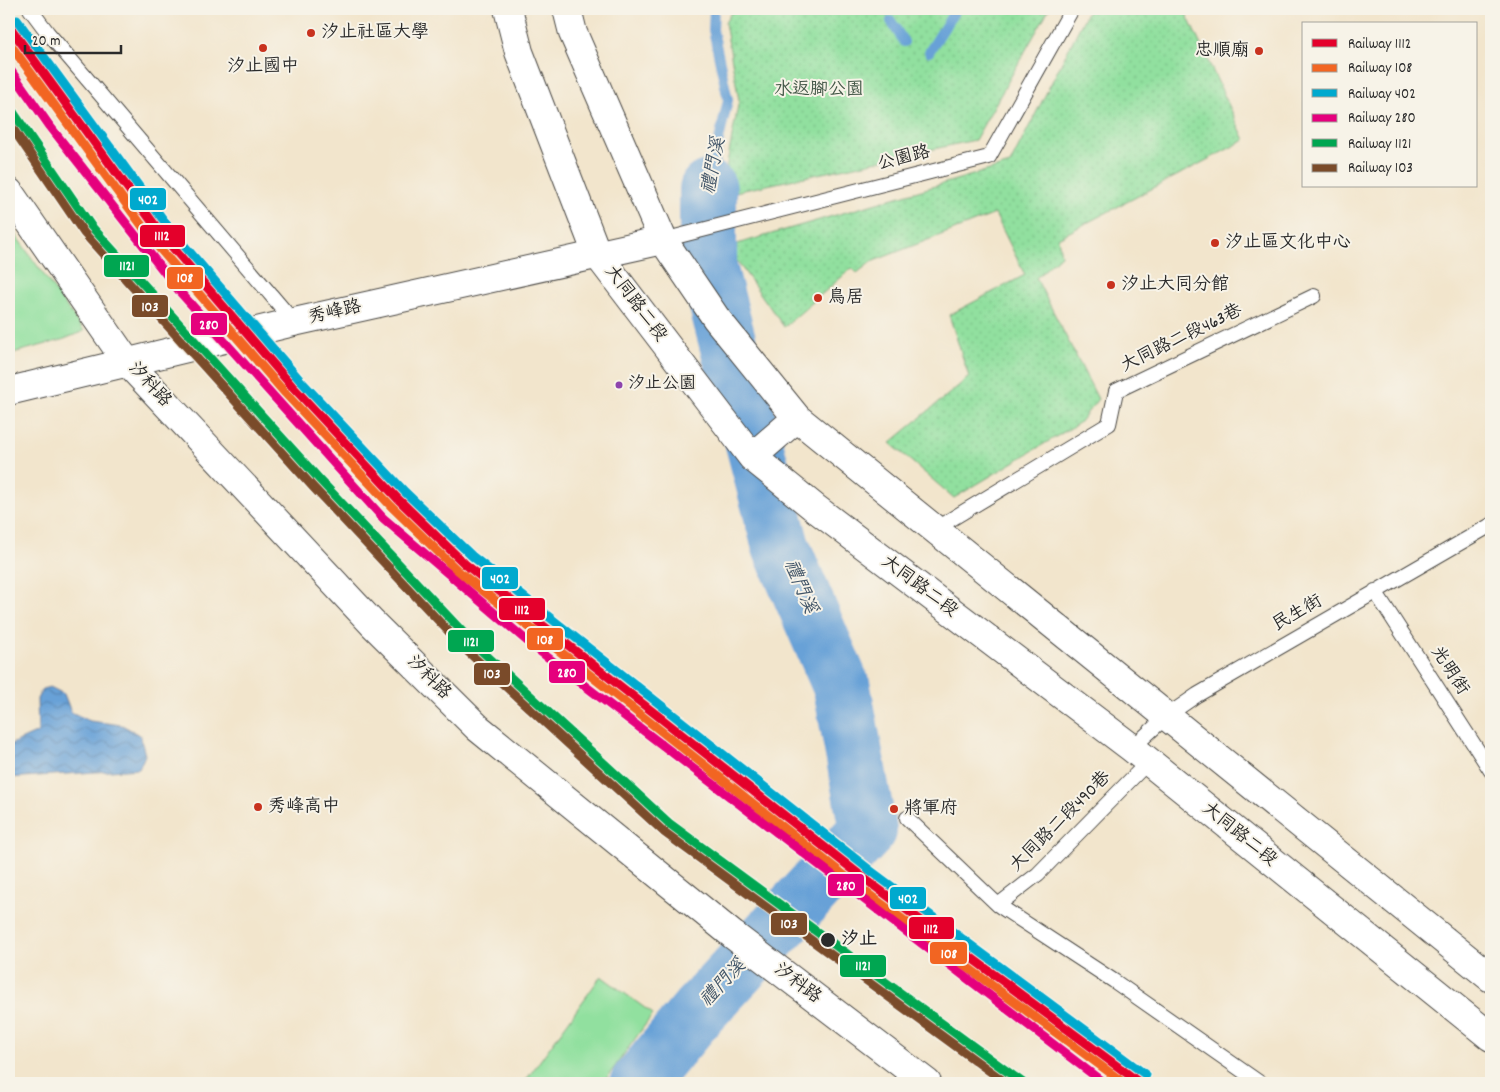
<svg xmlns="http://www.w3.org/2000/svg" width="1500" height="1092" viewBox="0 0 1500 1092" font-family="Dekko,'LXGW WenKai TC',sans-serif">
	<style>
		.park { fill: url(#park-dots); stroke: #5e8665 }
		.pitch { fill: #91e09f; stroke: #5e8665 }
		.water { fill: url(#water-waves); stroke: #4a6681 }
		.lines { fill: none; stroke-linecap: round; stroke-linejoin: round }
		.stream { stroke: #68a1d7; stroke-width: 10 }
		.river { stroke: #68a1d7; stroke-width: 58 }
		.lane-casing { stroke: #494743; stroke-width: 16 }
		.street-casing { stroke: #494743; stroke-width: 30 }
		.primary-casing { stroke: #494743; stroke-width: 30 }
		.lane { stroke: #fff; stroke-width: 14 }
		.street { stroke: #fff; stroke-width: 28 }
		.primary { stroke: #fff; stroke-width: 28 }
		.rail-1-casing { stroke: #f7f3e8; stroke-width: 12 }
		.rail-2-casing { stroke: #f7f3e8; stroke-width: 12 }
		.rail-3-casing { stroke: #f7f3e8; stroke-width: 12 }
		.rail-4-casing { stroke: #f7f3e8; stroke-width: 12 }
		.rail-5-casing { stroke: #f7f3e8; stroke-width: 12 }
		.rail-6-casing { stroke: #f7f3e8; stroke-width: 12 }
		.rail-1 { stroke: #e4002b; stroke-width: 9 }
		.rail-2 { stroke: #f26522; stroke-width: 9 }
		.rail-3 { stroke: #00a9ce; stroke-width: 9 }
		.rail-4 { stroke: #e5007d; stroke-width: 9 }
		.rail-5 { stroke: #00a651; stroke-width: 9 }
		.rail-6 { stroke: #7a4b2a; stroke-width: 9 }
		.poi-dot { fill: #c8321e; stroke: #f7f3e8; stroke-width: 2 }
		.bus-dot { fill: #8e44ad; stroke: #f7f3e8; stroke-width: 2 }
		.stop-dot { fill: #2b2b2b; stroke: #f7f3e8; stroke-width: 2 }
		.labels { text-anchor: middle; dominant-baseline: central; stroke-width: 4; stroke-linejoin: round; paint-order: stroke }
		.bus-label { font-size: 17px; fill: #2b2b2b; stroke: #f7f3e8; text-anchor: start }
		.poi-label { font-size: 18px; fill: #2b2b2b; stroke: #f7f3e8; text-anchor: start }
		.park-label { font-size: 18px; fill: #445848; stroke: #f7f3e8 }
		.street-label { font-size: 18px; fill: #2b2b2b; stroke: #f7f3e8 }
		.stop-label { font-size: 18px; font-weight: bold; fill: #2b2b2b; stroke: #f7f3e8; text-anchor: start }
		.water-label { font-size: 19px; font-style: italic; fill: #405467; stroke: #f7f3e8 }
		.line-badge { stroke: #f7f3e8; stroke-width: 2 }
		.badge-label { font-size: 14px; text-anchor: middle; font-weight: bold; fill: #fff }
	</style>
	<defs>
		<pattern id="park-dots" width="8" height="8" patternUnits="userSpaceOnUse" patternTransform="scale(1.25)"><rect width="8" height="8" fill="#91e09f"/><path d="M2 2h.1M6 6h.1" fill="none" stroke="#7dc089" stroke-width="1.8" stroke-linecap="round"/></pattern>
		<pattern id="water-waves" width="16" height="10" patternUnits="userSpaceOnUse" patternTransform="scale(1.25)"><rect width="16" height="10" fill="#68a1d7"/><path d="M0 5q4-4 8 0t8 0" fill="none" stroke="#5683af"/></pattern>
	</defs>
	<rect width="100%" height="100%" fill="#f7f3e8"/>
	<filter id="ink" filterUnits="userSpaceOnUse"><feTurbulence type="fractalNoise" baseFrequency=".02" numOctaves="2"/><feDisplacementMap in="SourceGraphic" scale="10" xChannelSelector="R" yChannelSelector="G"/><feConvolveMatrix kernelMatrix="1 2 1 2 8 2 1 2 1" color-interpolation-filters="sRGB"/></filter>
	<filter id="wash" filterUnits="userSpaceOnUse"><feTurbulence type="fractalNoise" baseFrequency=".0096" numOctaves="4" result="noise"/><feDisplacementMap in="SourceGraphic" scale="20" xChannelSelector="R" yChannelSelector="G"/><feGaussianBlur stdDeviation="1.12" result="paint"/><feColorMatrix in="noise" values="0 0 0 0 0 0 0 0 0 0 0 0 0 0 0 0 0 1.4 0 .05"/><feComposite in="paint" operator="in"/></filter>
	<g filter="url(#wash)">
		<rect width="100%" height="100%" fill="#f2e5cc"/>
		<path class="park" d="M 733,9 L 1049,9 L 975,140 L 721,195 L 739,100 L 725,23 Z
			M 1089,9 L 1184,9 L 1245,140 L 1058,238 L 1061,255 L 1036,278 L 1098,399 L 1079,423 L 954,498 L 890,443 L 969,377 L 949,315 L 1025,275 L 995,214 L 871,262 L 857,273 L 852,268 L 784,327 L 727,247 L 1010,164 Z"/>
		<path class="pitch" d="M 9,226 L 84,331 L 62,340 L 9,354 Z
			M 601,976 L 653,1014 L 603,1083 L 524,1083 Z"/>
		<path class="water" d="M 50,687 L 64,694 L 71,712 L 90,721 L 122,725 L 140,735 L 145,755 L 139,769 L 9,778 L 9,745 L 38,732 L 37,699 L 42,689 Z"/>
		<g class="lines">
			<path class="stream" d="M 891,21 L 904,42
				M 929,52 L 956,9
				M 708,189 L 728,100 L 713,30 L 714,9"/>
			<path class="river" d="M 639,1083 L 698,1012 L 868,830 L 842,688 L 781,547 L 708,267 L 708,189"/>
		</g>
	</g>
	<g filter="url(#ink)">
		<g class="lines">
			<g class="lane-casing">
				<path id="lane" d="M 30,9 L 48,33 L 294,322
					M 663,240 L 989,157 L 1072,9
					M 935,529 L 1109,424 L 1116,391 L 1314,296
					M 1375,591 L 1491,771
					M 1132,748 L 1168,715 L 1197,695 L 1491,525
					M 907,818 L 998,905 L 1114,981 L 1260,1083
					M 998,905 L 1038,874 L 1148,762"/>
			</g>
			<g class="street-casing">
				<path id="street" d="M 9,192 L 127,362 L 372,623 L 478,728 L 733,935 L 927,1083
					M 9,391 L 294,322 L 663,240"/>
			</g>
			<g class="primary-casing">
				<path id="primary" d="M 508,9 L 519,52 L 597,254 L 752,457 L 815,508 L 1132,748 L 1491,1037
					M 567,9 L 573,33 L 663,240 L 716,318 L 797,418 L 1491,978
					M 752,457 L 797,418"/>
			</g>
			<use href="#lane" class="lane"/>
			<use href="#street" class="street"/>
			<use href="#primary" class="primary"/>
			<g class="rail-1-casing">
				<path id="rail-1" d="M 9,26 L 162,235 L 292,386 L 398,499 L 465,564 L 865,879 L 1140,1083"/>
			</g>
			<g class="rail-2-casing">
				<path id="rail-2" d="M 9,43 L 154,242 L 285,393 L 391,506 L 458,571 L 859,887 L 1124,1083"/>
			</g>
			<g class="rail-3-casing">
				<path id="rail-3" d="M 17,20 L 170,229 L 299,379 L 405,492 L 472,556 L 871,871 L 1146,1075"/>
			</g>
			<g class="rail-4-casing">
				<path id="rail-4" d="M 9,68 L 49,125 L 180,292 L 383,518 L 533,646 L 1104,1083"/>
			</g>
			<g class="rail-5-casing">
				<path id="rail-5" d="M 9,106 L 91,226 L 320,480 L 473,643 L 670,824 L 1023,1083"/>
			</g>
			<g class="rail-6-casing">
				<path id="rail-6" d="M 9,123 L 84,233 L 313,487 L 466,650 L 664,832 L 1006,1083"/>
			</g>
			<use href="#rail-1" class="rail-1"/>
			<use href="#rail-2" class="rail-2"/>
			<use href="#rail-3" class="rail-3"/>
			<use href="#rail-4" class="rail-4"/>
			<use href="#rail-5" class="rail-5"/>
			<use href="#rail-6" class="rail-6"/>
		</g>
	</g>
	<g class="poi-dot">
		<circle cx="311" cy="33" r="5"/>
		<circle cx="263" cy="48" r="5"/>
		<circle cx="1259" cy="51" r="5"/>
		<circle cx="1215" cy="243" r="5"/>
		<circle cx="1111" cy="285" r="5"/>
		<circle cx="818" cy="298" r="5"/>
		<circle cx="258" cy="807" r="5"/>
		<circle cx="894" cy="809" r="5"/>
	</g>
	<circle class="bus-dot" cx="619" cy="385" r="4.5"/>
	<circle class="stop-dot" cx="828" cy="940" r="8"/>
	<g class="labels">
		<g class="bus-label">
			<text x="628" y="385">汐止公園</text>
		</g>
		<g class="poi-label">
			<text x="321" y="33">汐止社區大學</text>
			<text x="1249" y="51" text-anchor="end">忠順廟</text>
			<text x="263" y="67" text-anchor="middle">汐止國中</text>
			<text x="1225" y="243">汐止區文化中心</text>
			<text x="1121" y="285">汐止大同分館</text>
			<text x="828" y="298">鳥居</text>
			<text x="268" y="807">秀峰高中</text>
			<text x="904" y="809">將軍府</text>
		</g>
		<g class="park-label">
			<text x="819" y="90">水返腳公園</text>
		</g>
		<g class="street-label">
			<text transform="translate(904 159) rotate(-14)">公園路</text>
			<text transform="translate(635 304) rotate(53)">大同路二段</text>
			<text transform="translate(335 313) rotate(-13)">秀峰路</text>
			<text transform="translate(1182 339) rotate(-26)">大同路二段463巷</text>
			<text transform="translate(149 385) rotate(47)">汐科路</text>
			<text transform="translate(919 587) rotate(37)">大同路二段</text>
			<text transform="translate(1298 614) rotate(-30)">民生街</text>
			<text transform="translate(1449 671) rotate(57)">光明街</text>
			<text transform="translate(428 678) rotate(45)">汐科路</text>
			<text transform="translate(1061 822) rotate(-45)">大同路二段490巷</text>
			<text transform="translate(1239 835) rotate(39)">大同路二段</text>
			<text transform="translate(797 984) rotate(37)">汐科路</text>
		</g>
		<g class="stop-label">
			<text x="841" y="940">汐止</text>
		</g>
		<g class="water-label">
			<text transform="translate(715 166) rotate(-79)">禮門溪</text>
			<text transform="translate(799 587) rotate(67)">禮門溪</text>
			<text transform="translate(724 984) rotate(-47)">禮門溪</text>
		</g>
	</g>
	<g class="line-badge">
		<rect x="129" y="187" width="38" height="24" rx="5" fill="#00a9ce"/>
		<rect x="139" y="224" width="47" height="24" rx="5" fill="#e4002b"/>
		<rect x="103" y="254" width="47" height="24" rx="5" fill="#00a651"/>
		<rect x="166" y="266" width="38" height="24" rx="5" fill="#f26522"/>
		<rect x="131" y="294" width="38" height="24" rx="5" fill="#7a4b2a"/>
		<rect x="190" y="312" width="38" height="24" rx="5" fill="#e5007d"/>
		<rect x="481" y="566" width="38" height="24" rx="5" fill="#00a9ce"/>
		<rect x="498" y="597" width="48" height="24" rx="5" fill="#e4002b"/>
		<rect x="526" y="627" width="38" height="24" rx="5" fill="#f26522"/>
		<rect x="447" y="629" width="48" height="24" rx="5" fill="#00a651"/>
		<rect x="548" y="660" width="38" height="24" rx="5" fill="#e5007d"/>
		<rect x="473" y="662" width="38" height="24" rx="5" fill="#7a4b2a"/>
		<rect x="827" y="873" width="38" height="24" rx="5" fill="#e5007d"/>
		<rect x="889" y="886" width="38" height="24" rx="5" fill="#00a9ce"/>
		<rect x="770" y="912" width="38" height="24" rx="5" fill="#7a4b2a"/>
		<rect x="908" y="916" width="47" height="24" rx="5" fill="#e4002b"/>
		<rect x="929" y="941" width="39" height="24" rx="5" fill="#f26522"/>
		<rect x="839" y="954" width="48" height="24" rx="5" fill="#00a651"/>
	</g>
	<g class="badge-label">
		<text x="148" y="204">402</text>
		<text x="162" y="240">1112</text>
		<text x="127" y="270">1121</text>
		<text x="185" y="282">108</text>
		<text x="150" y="311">103</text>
		<text x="209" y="329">280</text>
		<text x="500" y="583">402</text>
		<text x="522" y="614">1112</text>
		<text x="545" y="644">108</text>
		<text x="471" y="646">1121</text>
		<text x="567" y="677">280</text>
		<text x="492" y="678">103</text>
		<text x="846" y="890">280</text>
		<text x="908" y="903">402</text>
		<text x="789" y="928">103</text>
		<text x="931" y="933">1112</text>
		<text x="949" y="958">108</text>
		<text x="863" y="970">1121</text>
	</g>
	<rect width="1500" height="1092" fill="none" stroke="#f7f3e8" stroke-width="30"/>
	<rect x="1302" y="22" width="175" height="165" fill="#f7f3e8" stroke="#a5a39c"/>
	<rect x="1312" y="39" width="25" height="8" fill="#e4002b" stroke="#a5a39c"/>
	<text x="1348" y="48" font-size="15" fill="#2b2b2b">Railway 1112</text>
	<rect x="1312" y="64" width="25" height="8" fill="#f26522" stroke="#a5a39c"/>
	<text x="1348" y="72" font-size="15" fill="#2b2b2b">Railway 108</text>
	<rect x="1312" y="89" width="25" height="8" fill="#00a9ce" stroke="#a5a39c"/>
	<text x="1348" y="98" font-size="15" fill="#2b2b2b">Railway 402</text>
	<rect x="1312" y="114" width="25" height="8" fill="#e5007d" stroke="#a5a39c"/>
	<text x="1348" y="122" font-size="15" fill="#2b2b2b">Railway 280</text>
	<rect x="1312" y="139" width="25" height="8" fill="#00a651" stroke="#a5a39c"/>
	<text x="1348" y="148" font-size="15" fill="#2b2b2b">Railway 1121</text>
	<rect x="1312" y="164" width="25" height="8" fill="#7a4b2a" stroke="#a5a39c"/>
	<text x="1348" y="172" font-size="15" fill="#2b2b2b">Railway 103</text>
	<path d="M25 45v8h96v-8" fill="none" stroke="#2b2b2b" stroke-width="2.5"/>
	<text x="32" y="45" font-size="15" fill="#2b2b2b" stroke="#f7f3e8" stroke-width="4" paint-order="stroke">20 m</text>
</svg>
